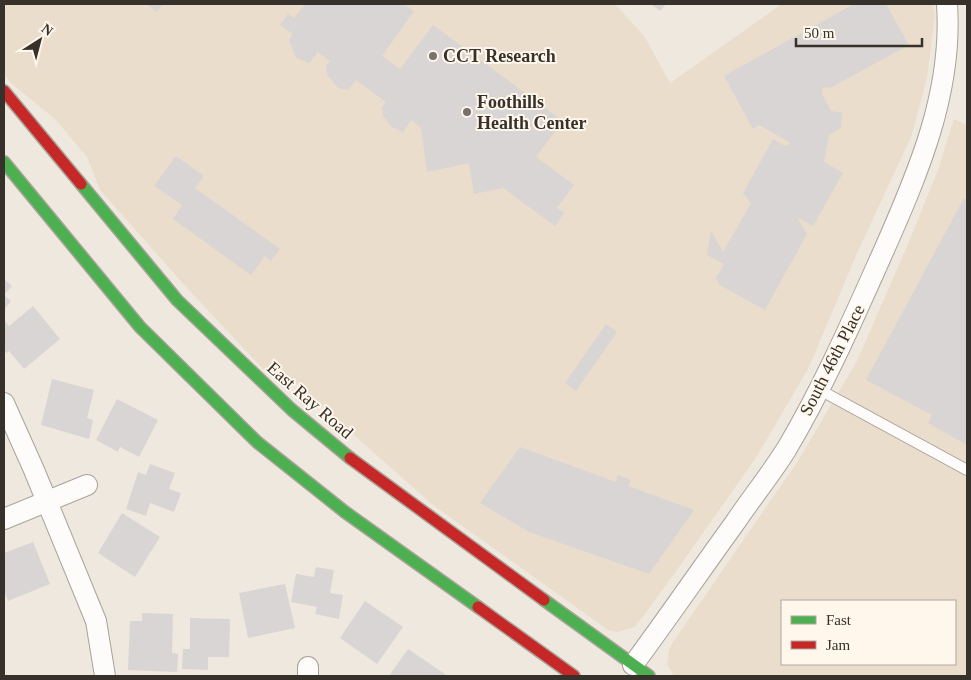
<svg xmlns="http://www.w3.org/2000/svg" width="971" height="680" viewBox="0 0 971 680" font-family="'Times New Roman',serif">
	<style>
		.built { fill: #eaddcb; fill-rule: evenodd }
		.building { fill: #d9d5d4 }
		.lines { fill: none; stroke-linecap: round; stroke-linejoin: round }
		.lane-casing { stroke: #a8a29a; stroke-width: 12 }
		.street-casing { stroke: #a8a29a; stroke-width: 22 }
		.fast-casing { stroke: #a8a29a; stroke-width: 14 }
		.jam-casing { stroke: #a8a29a; stroke-width: 14 }
		.lane { stroke: #fdfcfa; stroke-width: 10 }
		.street { stroke: #fdfcfa; stroke-width: 20 }
		.fast { stroke: #4caf50; stroke-width: 11 }
		.jam { stroke: #c62828; stroke-width: 11 }
		.poi-dot { fill: #77716a; stroke: #fff7ec; stroke-width: 2 }
		.labels { text-anchor: middle; dominant-baseline: central; stroke-width: 4; stroke-linejoin: round; paint-order: stroke }
		.poi-label { font-size: 18px; font-weight: bold; fill: #36312b; stroke: #fff7ec; text-anchor: start }
		.street-label { font-size: 18px; fill: #36312b; stroke: #fff7ec }
	</style>
	<rect width="100%" height="100%" fill="#efe8de"/>
	<path class="built" d="M 4,4 L 615,4 L 644,36 L 670,83 L 782,4 L 933,4 L 935,15 L 927,78 L 911,137 L 858,251 L 809,367 L 757,456 L 677,570 L 635,627 L 617,632 L 608,630 L 433,505 L 294,382 L 265,371 L 187,288 L 100,190 L 87,157 L 56,120 L 10,82 L 4,73 Z
		M 954,119 L 967,125 L 967,676 L 674,676 L 667,664 L 669,650 L 673,642 L 798,461 L 857,361 L 908,244 L 938,170 ZM 782,601 L 955,601 L 955,664 L 782,664 Z"/>
	<path class="building" d="M 146,4 L 163,4 L 157,12 Z
		M 305,4 L 404,4 L 414,11 L 382,56 L 400,69 L 433,25 L 563,121 L 536,157 L 574,185 L 557,208 L 564,213 L 555,226 L 503,188 L 474,194 L 469,163 L 427,172 L 421,128 L 411,120 L 403,132 L 392,127 L 383,116 L 382,107 L 386,102 L 356,80 L 348,90 L 338,88 L 327,74 L 326,66 L 330,61 L 318,52 L 309,63 L 296,58 L 289,40 L 293,34 L 280,25 L 288,14 L 294,18 Z
		M 651,4 L 666,4 L 660,11 Z
		M 854,4 L 886,4 L 909,45 L 830,88 L 823,87 L 822,94 L 831,111 L 842,113 L 841,128 L 829,135 L 824,162 L 843,173 L 813,226 L 797,217 L 807,234 L 765,310 L 720,285 L 716,278 L 724,264 L 707,255 L 711,231 L 723,252 L 751,203 L 743,193 L 773,139 L 785,146 L 791,143 L 759,125 L 753,129 L 724,76 Z
		M 176,156 L 204,176 L 195,188 L 280,249 L 271,261 L 265,256 L 251,275 L 173,219 L 182,205 L 154,186 Z
		M 964,198 L 967,200 L 967,445 L 928,423 L 932,415 L 866,380 Z
		M 4,279 L 12,286 L 4,295 L 11,301 L 4,310 Z
		M 33,306 L 60,339 L 24,369 L 9,351 L 7,353 L 4,350 L 4,322 L 5,321 L 9,326 Z
		M 606,324 L 617,332 L 576,391 L 565,383 Z
		M 52,379 L 94,390 L 87,418 L 93,420 L 89,439 L 41,425 Z
		M 117,399 L 158,420 L 139,457 L 120,447 L 118,452 L 96,440 Z
		M 520,447 L 616,482 L 618,475 L 631,480 L 628,486 L 694,510 L 649,574 L 529,532 L 480,503 Z
		M 150,464 L 175,473 L 169,489 L 181,493 L 174,512 L 150,503 L 146,516 L 126,509 L 138,472 L 146,475 Z
		M 122,513 L 160,537 L 135,577 L 98,553 Z
		M 33,542 L 50,584 L 8,601 L 4,591 L 4,553 Z
		M 316,567 L 334,570 L 330,593 L 343,595 L 339,619 L 315,614 L 317,607 L 291,602 L 296,574 L 314,577 Z
		M 285,584 L 295,628 L 248,638 L 239,593 Z
		M 365,601 L 403,627 L 377,664 L 340,638 Z
		M 142,613 L 173,614 L 172,653 L 178,654 L 177,672 L 128,670 L 130,621 L 142,621 Z
		M 190,618 L 230,619 L 229,657 L 208,657 L 208,670 L 182,669 L 183,649 L 190,649 Z
		M 408,649 L 445,674 L 444,676 L 389,676 Z"/>
	<g class="lines">
		<g class="lane-casing">
			<path id="lane" d="M 818,389 L 967,470"/>
		</g>
		<g class="street-casing">
			<path id="street" d="M 4,403 L 34,470 L 96,621 L 105,676
				M 4,519 L 87,485
				M 633,665 C 667,619 700,571 734,524 C 751,499 770,475 786,450 C 824,386 854,317 884,250 C 919,171 953,91 947,4
				M 308,667 L 308,676"/>
		</g>
		<g class="fast-casing">
			<path id="fast" d="M 4,162 L 140,327 L 257,442 L 345,512 L 478,607
				M 81,184 L 177,300 L 292,410 L 350,458
				M 544,600 L 649,676"/>
		</g>
		<g class="jam-casing">
			<path id="jam" d="M 4,91 L 81,184
				M 350,458 L 544,600
				M 478,607 L 574,676"/>
		</g>
		<use href="#lane" class="lane"/>
		<use href="#street" class="street"/>
		<use href="#fast" class="fast"/>
		<use href="#jam" class="jam"/>
	</g>
	<g class="poi-dot">
		<circle cx="433" cy="56" r="5"/>
		<circle cx="467" cy="112" r="5"/>
	</g>
	<g class="labels">
		<g class="poi-label">
			<text x="443" y="56">CCT Research</text>
			<text x="477" y="102">Foothills<tspan x="477" dy="21">Health Center</tspan></text>
		</g>
		<g class="street-label">
			<text transform="translate(832 360) rotate(-63)">South 46th Place</text>
			<text transform="translate(310 400) rotate(41)">East Ray Road</text>
		</g>
	</g>
	<rect width="971" height="680" fill="none" stroke="#36312b" stroke-width="10"/>
	<rect x="781" y="600" width="175" height="65" fill="#fff7ec" stroke="#afa89f"/>
	<rect x="791" y="616" width="25" height="8" fill="#4caf50" stroke="#afa89f"/>
	<text x="826" y="625" font-size="15" fill="#36312b">Fast</text>
	<rect x="791" y="641" width="25" height="8" fill="#c62828" stroke="#afa89f"/>
	<text x="826" y="650" font-size="15" fill="#36312b">Jam</text>
	<g transform="translate(40 40) rotate(36)" stroke="#fff7ec" stroke-width="4" paint-order="stroke">
	<path d="M0-4L9 19L0 12L-9 19Z" fill="#36312b"/>
	<text y="-8" font-size="14" font-weight="bold" text-anchor="middle" fill="#36312b">N</text>
	</g>
	<path d="M796 38v8h126v-8" fill="none" stroke="#36312b" stroke-width="2.5"/>
	<text x="804" y="38" font-size="15" fill="#36312b" stroke="#fff7ec" stroke-width="4" paint-order="stroke">50 m</text>
</svg>
